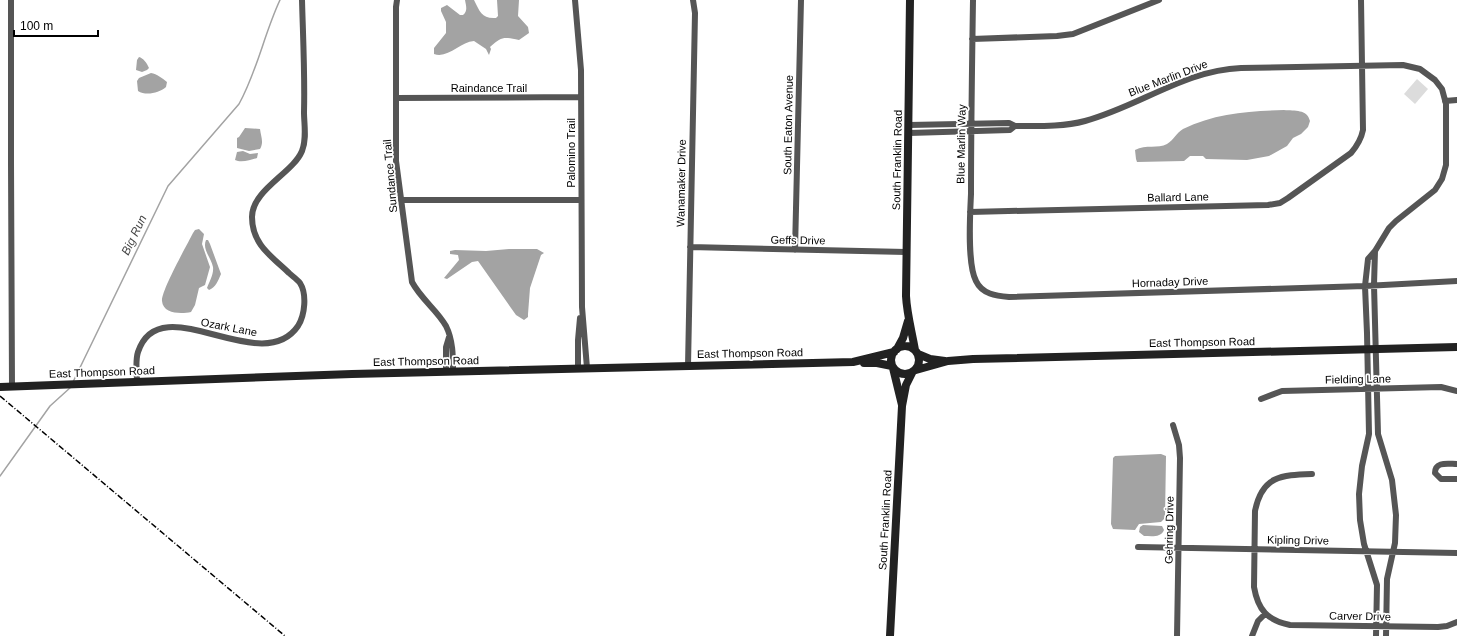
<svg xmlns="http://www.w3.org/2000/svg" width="1457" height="636" viewBox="0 0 1457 636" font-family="Arial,sans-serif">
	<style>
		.green { fill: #dcdcdc }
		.water { fill: #a3a3a3 }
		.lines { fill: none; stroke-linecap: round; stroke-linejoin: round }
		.stream { stroke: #a3a3a3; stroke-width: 1.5 }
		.street { stroke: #555; stroke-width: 6 }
		.secondary { stroke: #222; stroke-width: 8 }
		.rail { stroke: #000; stroke-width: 1.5; stroke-dasharray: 6 2 1 2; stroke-linecap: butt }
		.labels { text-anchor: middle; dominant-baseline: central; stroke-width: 3.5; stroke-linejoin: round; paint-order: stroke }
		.street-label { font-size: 11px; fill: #000; stroke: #fff }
		.water-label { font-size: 12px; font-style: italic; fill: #444; stroke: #fff }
	</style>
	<rect width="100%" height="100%" fill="#fff"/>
	<path class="green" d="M 1417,79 L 1428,89 L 1415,104 L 1404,94 Z"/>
	<path class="water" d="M 465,0 L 474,0 C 480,12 482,19 496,18 L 498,16 L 497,0 L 519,0 L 518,16 L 528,27 L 529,33 L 519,40 C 504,37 502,36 490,47 L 491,49 L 489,55 L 486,49 L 474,41 C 460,42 448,59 434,54 L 434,48 L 446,33 L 446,22 L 441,11 L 441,8 L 447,5 L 460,15 L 463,15 C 468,11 466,6 465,0 Z
		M 139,57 C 143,58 147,63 149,68 L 147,70 L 142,72 L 136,70 L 137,60 Z
		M 151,73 C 157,74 162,78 167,82 L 166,87 C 159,93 146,96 138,91 L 137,81 L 139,78 Z
		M 1284,110 C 1295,111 1307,109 1310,121 L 1308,127 L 1301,134 L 1293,138 L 1287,146 L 1269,156 L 1247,160 L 1206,159 L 1203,156 L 1190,156 L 1184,161 L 1137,162 L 1136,159 L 1135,150 C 1146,144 1158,149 1167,144 C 1174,140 1176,133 1183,129 C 1215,113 1249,111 1284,110 Z
		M 245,128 L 260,129 C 261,137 264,142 260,149 L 249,151 L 237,148 L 237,138 L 239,137 Z
		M 243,151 L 250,154 L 258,153 L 257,158 C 251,160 241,163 235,160 L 237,152 Z
		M 199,229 L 204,234 L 202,244 L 210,267 L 205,285 L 199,288 L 195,305 L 191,312 C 181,314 163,314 162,301 C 161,291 187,245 193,233 L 195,230 Z
		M 206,240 L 208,240 L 210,244 L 221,274 C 218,281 216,287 209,290 L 207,288 C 209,282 214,274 213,267 C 211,257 202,250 206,240 Z
		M 509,249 L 537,249 L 544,253 L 541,255 L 530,288 L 528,314 L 528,317 L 524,320 L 516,315 L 478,261 L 472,262 L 447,279 L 444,278 L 459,260 L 458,255 L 450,254 L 450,251 L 455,250 L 486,251 Z
		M 1161,454 L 1166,456 L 1165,518 L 1161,522 L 1139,524 L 1135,530 L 1113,529 L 1111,524 L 1113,458 L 1115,456 Z
		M 1143,525 L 1162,526 L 1164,530 C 1161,538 1151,536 1144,536 L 1139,532 L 1140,527 Z"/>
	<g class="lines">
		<path class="stream" d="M 73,382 L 168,186 L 239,104 C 257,72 264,34 280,0
			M 0,476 L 50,406 L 71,387"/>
		<path class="street" d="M 11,0 L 11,163 L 12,386
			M 397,0 L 396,7 L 396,161 L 412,282 C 421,299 437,310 446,326 C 453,340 453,356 453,371
			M 575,0 L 581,70 L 582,307 L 587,368
			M 973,0 C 972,65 971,129 971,194 C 970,215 967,264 976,281 C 982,294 996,296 1009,297 L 1365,286 L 1457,281
			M 972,39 L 1057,36 L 1073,34 L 1159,0
			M 396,98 L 581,97
			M 1445,101 L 1457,100
			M 1015,126 C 1038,126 1063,127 1085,121 C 1138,107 1185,70 1241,68 L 1403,65 L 1420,69 L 1435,80 L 1442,89 L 1446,104 L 1446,165 L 1442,179 L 1435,190 L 1396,221 L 1389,228 L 1375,251 L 1368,259 L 1365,286 L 1367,333 L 1369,434 L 1362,466 L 1359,494 L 1360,520 L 1364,544 L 1377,585 L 1376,636
			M 909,133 L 1010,130 L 1015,126 L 1009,123 L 909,125
			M 401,200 L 581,200
			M 970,212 L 1268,205 L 1280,203 L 1288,198 L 1351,153 C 1357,146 1361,140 1363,130 L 1361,0
			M 690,247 L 906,252
			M 795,250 L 801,0
			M 1375,251 L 1374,285 L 1378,434 L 1392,480 L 1396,515 L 1395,543 L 1387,579 L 1386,636
			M 688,366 L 695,13 L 693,0
			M 578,369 L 578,340 L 580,318
			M 446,371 L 446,347 L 449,337
			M 137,382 C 137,372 135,361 138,352 C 160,285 261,380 298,326 C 305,315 307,294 300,283 C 297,279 292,276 289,273 C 271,256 252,244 252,217 C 252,190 293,173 302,151 C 307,139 304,124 304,112 C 305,75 303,37 302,0
			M 1261,399 L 1282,391 L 1441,387 L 1457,391
			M 1173,425 L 1179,445 L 1180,458 L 1177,636
			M 1457,464 C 1448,464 1435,461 1435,473 L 1441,479 L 1457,479
			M 1312,474 C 1281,475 1262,476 1255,511 L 1254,587 C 1258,610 1267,620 1290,625 L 1438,627 L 1447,626 L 1457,622
			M 1138,547 L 1457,553
			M 1252,636 L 1258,621 L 1265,614"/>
		<path class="secondary" d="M 910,0 L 906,296 C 907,315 912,332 915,350
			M891 360a14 14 0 1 1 28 0a14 14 0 1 1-28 0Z
			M 897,349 L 903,338 L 908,321
			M 918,354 L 930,359 L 945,361
			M 864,363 L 877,363 L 892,366
			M 893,368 L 902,405
			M 916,370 L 948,361 L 973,359 L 1457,347
			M 0,387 L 352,374 L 853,362 L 894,352
			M 890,636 L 902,406 L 906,385 L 912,373"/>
		<path class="rail" d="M 0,396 L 285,636"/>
	</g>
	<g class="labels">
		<g class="street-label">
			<text transform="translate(1168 78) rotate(-21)">Blue Marlin Drive</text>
			<text x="489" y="88">Raindance Trail</text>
			<text transform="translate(788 125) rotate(-89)">South Eaton Avenue</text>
			<text transform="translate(961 144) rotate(-89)">Blue Marlin Way</text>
			<text transform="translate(571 153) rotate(-90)">Palomino Trail</text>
			<text transform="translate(897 160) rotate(-89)">South Franklin Road</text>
			<text transform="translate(390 176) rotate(-95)">Sundance Trail</text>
			<text transform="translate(681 183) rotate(-89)">Wanamaker Drive</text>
			<text transform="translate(1178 197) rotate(-1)">Ballard Lane</text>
			<text transform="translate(798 240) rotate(1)">Geffs Drive</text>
			<text transform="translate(1170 282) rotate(-2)">Hornaday Drive</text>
			<text transform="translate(229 327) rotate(11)">Ozark Lane</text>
			<text transform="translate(1202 342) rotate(-1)">East Thompson Road</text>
			<text transform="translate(750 353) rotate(-1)">East Thompson Road</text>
			<text transform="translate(426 361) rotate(-1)">East Thompson Road</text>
			<text transform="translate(102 372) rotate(-2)">East Thompson Road</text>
			<text transform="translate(1358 379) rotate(-1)">Fielding Lane</text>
			<text transform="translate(885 520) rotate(-87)">South Franklin Road</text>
			<text transform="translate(1169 530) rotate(-89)">Gehring Drive</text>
			<text transform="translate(1298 540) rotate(1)">Kipling Drive</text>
			<text transform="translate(1360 616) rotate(1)">Carver Drive</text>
		</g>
		<g class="water-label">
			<text transform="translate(134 235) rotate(-64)">Big Run</text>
		</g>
	</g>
	<path d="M14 30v6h84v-6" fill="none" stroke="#000000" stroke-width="2"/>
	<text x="20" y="30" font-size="12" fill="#000000" stroke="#ffffff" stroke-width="3" paint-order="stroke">100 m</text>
</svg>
